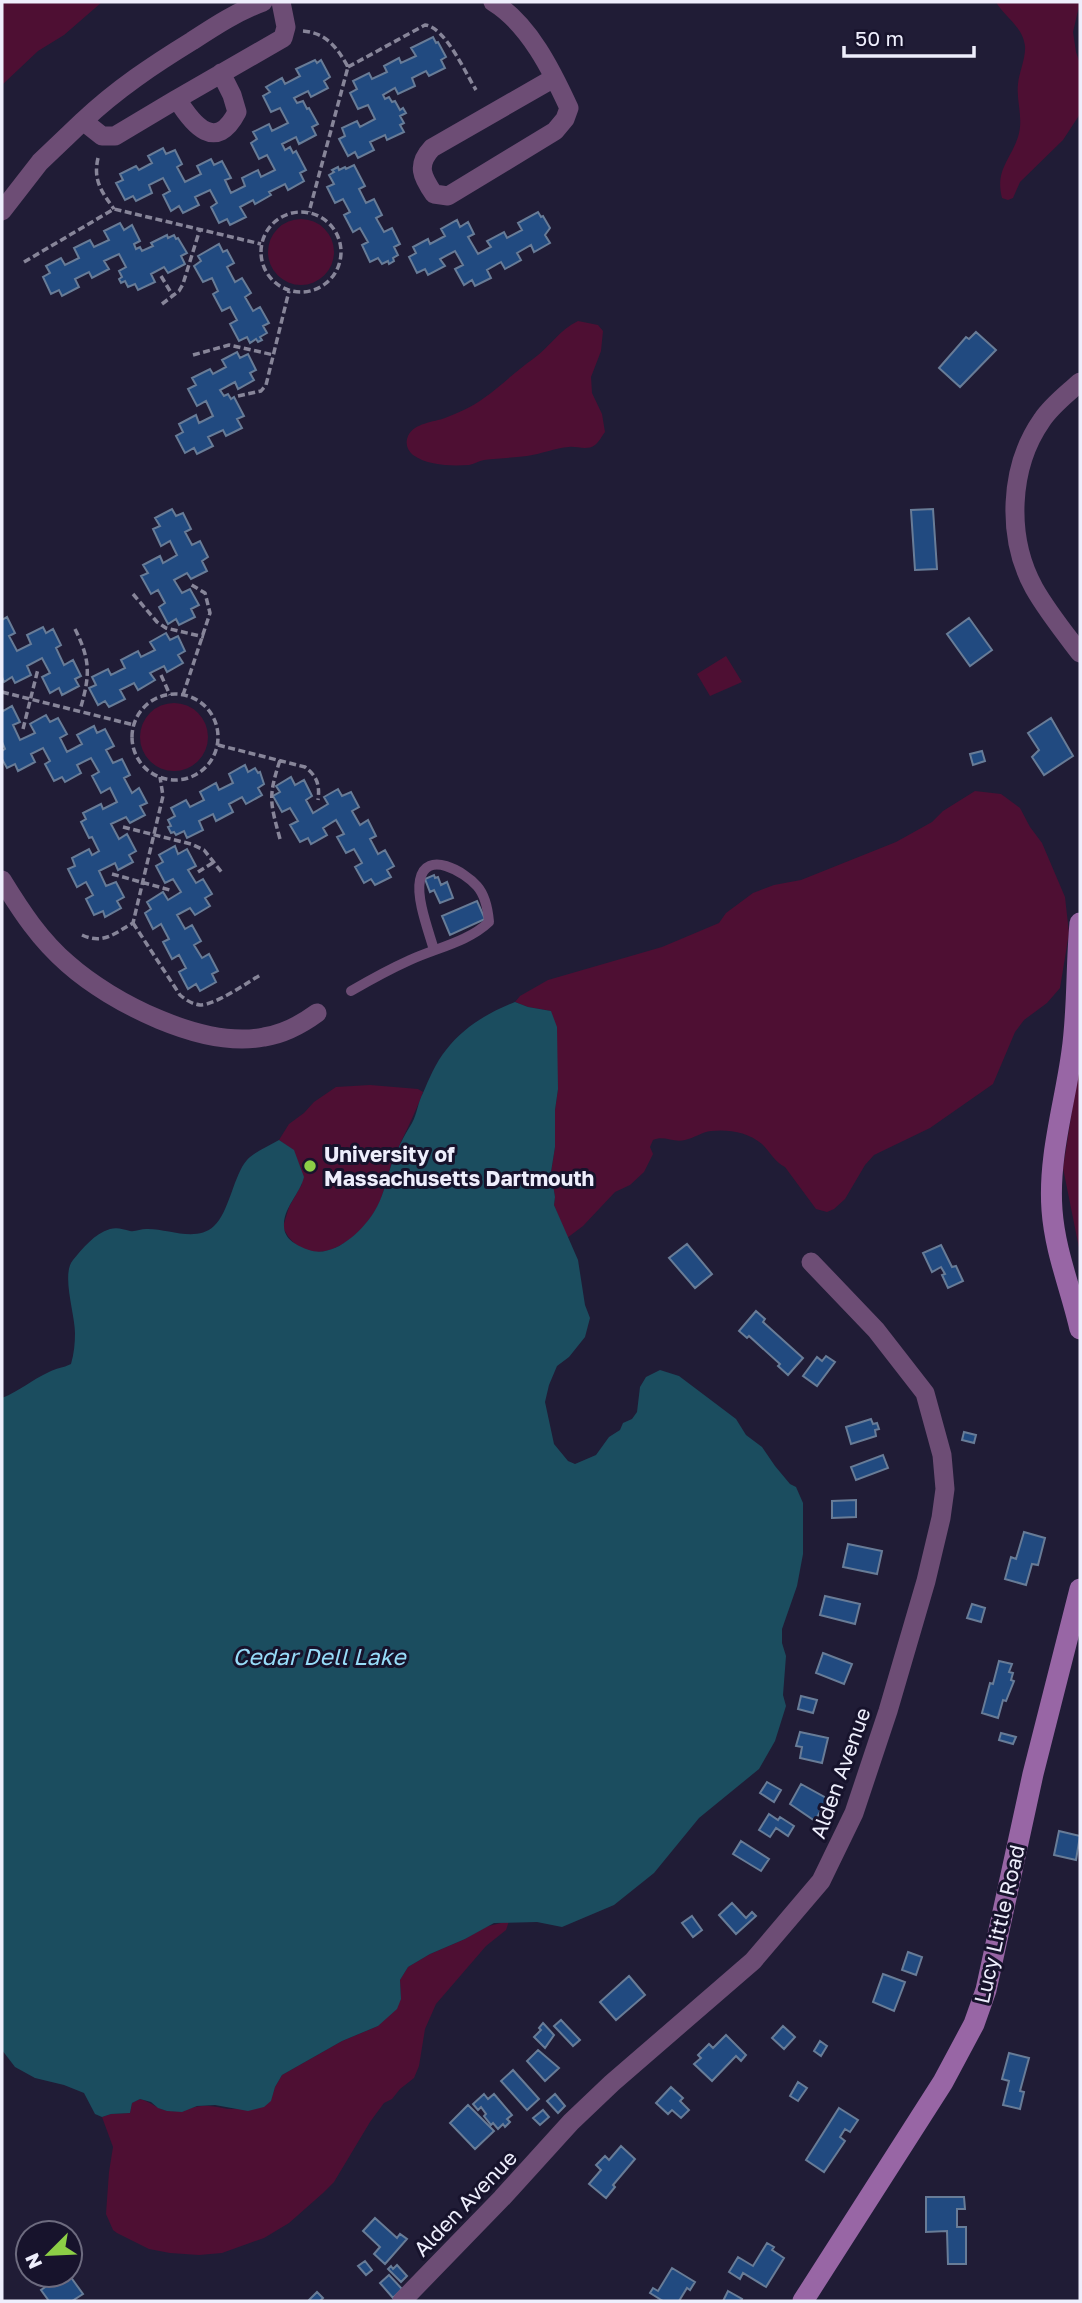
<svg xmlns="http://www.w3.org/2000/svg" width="1082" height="2303" viewBox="0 0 1082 2303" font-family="'Golos Text',sans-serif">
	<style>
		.green { fill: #4e0f33 }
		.water { fill: #1b4d5f }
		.building { fill: #214a80; stroke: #687c97; stroke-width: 2 }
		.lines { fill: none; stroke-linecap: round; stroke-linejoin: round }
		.path { stroke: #878599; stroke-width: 3.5; stroke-dasharray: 7 3.5; stroke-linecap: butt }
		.lane { stroke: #6d4d75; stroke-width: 10 }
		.street { stroke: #6d4d75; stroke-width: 19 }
		.secondary { stroke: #9866a5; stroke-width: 21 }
		.poi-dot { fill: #8cce46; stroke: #17132c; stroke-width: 2.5 }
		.labels { text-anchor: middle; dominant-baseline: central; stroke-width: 6; stroke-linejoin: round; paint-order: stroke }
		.poi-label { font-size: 21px; font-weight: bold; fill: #eeeefc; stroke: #17132c; text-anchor: start }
		.street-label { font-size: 21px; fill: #eeeefc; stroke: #17132c }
		.water-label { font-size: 23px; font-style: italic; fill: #97dcf8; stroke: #17132c }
	</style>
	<rect width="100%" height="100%" fill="#201c36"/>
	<path class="green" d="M 2,2 L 102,2 L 64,35 L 38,51 L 2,85 Z
		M 996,2 L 1080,2 L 1073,32 L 1076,52 L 1080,64 L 1080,114 L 1063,140 L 1020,182 L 1013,198 L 1008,200 L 1002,198 C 995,170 1010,161 1018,137 C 1024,118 1016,102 1018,84 C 1019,72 1026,58 1025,46 C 1023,27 1004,16 996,2 Z
		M268 252a33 33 0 1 1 66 0a33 33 0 1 1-66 0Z
		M 578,321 L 598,325 L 603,331 L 601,351 L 591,377 L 592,393 L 602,414 L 605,432 C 602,436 599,442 595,445 C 587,451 577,446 569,447 C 555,448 541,454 527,456 C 512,458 498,458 484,460 C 479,461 474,464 469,465 C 452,466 428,466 413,455 C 407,450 405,443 408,436 C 414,423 434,422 445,418 C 458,413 472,407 484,398 C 501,386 517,370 533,359 C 550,347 559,330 578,321 Z
		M 726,656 L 742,682 L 710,696 L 697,674 Z
		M140 737a34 34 0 1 1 68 0a34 34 0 1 1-68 0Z
		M 975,791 L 1001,794 L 1020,808 L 1030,827 L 1042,843 L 1065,897 L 1069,933 L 1060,988 L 1047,1003 L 1024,1020 L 1015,1032 L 993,1084 L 930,1128 L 874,1155 L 865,1165 L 845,1199 L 834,1209 L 827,1212 L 816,1209 L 785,1167 C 775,1162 770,1152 762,1144 C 748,1132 728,1129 711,1131 C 702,1132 694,1138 685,1140 C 673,1143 664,1135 653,1140 L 650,1147 L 653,1154 L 644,1172 L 630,1185 L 615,1192 L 583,1226 L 567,1238 L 554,1205 L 555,1197 L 551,1172 L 555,1147 L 555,1110 L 558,1089 L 551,1011 L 528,1007 L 515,1002 L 520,996 L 548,980 L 662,947 L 719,923 L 726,913 L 753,893 L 774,885 L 801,880 L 896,842 L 932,822 L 943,811 Z
		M 1080,1059 L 1080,1253 L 1063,1168 Z
		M 370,1085 L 418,1089 L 423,1092 C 414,1117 402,1138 392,1162 C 388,1174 385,1187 381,1199 C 371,1223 345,1252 316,1252 C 300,1251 289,1241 283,1227 L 289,1207 L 302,1184 L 294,1151 L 279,1140 L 289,1124 L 304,1113 L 314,1102 L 336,1087 Z
		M 509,1921 L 506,1930 L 486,1946 L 436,2004 L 425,2029 L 419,2066 L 414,2078 L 400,2089 L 392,2099 L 384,2103 L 370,2122 L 334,2182 L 323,2193 L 289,2223 L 264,2238 L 222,2253 L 199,2255 L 170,2253 L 149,2249 L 117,2233 L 113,2230 L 106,2214 L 109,2172 L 113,2147 L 102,2117 L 111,2114 L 130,2113 L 132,2103 L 140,2099 C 151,2102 158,2110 170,2111 C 182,2112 190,2107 202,2106 C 212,2105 219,2108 228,2109 C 241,2110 259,2103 271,2100 L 275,2087 L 282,2075 L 342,2041 L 378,2026 L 401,1999 L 400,1980 L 408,1967 L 430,1954 L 465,1939 L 485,1927 Z"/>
	<path class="water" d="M 515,1002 L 528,1007 L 551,1011 L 557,1027 L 558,1089 L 555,1110 L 555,1147 L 551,1172 L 555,1197 L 554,1205 L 578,1260 L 585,1305 L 590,1318 L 585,1337 L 569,1357 L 557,1366 L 549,1385 L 545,1402 L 554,1444 L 568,1461 L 575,1464 L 596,1455 L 609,1437 L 620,1430 L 623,1423 L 632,1419 L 637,1412 L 640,1387 L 646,1377 L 660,1370 L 679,1376 L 736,1419 L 746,1435 L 762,1447 L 775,1466 L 790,1484 L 796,1487 L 803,1503 L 803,1554 L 797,1586 L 782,1629 L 782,1643 L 786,1656 L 783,1695 L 786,1706 L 775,1741 L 759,1769 L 699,1818 L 654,1873 L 614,1905 L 562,1927 L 537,1922 L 494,1923 L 465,1939 L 430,1954 L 408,1967 L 400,1980 L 401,1999 L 397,2009 L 378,2026 L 342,2041 L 282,2075 L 275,2087 L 271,2101 L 264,2107 L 248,2111 L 215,2105 L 197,2106 L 182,2112 L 167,2111 L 158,2108 L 151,2102 L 140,2099 L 132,2103 L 130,2113 L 111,2114 L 102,2117 L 95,2114 L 84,2093 L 64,2085 L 35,2078 L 15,2067 L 2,2050 L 2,1398 C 20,1391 31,1380 49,1372 C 56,1368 63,1368 71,1364 C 74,1354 75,1343 75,1333 C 75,1314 61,1274 73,1260 C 83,1248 94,1234 110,1229 C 117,1227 123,1229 130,1231 C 135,1232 141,1229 146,1229 C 167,1228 196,1243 214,1226 C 229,1213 234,1174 247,1160 C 254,1152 269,1146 279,1140 L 294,1150 L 304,1177 C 300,1194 283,1208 284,1226 C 284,1240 298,1246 309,1250 C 334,1259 363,1230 374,1212 C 383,1198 386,1181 391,1166 C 396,1151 404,1136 412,1123 C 417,1114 418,1102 423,1093 C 429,1079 436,1062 446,1050 C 464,1027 487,1013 515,1002 Z"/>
	<path class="building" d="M 433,37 L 436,43 L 438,42 L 446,57 L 441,60 L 445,68 L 429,76 L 426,71 L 412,78 L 415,86 L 398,94 L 395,88 L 383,95 L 385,99 L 389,97 L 392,102 L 395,101 L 400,110 L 403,108 L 406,113 L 400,116 L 404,123 L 400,125 L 404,132 L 387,140 L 385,135 L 370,142 L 374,150 L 358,158 L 355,152 L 348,156 L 339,139 L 345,136 L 342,128 L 357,121 L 360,127 L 375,119 L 368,105 L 358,109 L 350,93 L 357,89 L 353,81 L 369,73 L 372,79 L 387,72 L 384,66 L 399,58 L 401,63 L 416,56 L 411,48 Z
		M 315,60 L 317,63 L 321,60 L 330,77 L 324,81 L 328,88 L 311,97 L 308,91 L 294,98 L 297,103 L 303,101 L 307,109 L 309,108 L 318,124 L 312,127 L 316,135 L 299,144 L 296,137 L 282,144 L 285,150 L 290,147 L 293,153 L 296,151 L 306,170 L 300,173 L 304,181 L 288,190 L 285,184 L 269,192 L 271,195 L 255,204 L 253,200 L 240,207 L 246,217 L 230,225 L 227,219 L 219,223 L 211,207 L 217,203 L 210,190 L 195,197 L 199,205 L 183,213 L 179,206 L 171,211 L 163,195 L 170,191 L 163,178 L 149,185 L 152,193 L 136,201 L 133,196 L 125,200 L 116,183 L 123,180 L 120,174 L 136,166 L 139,170 L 152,163 L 148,156 L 163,148 L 166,154 L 175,150 L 182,164 L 177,167 L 185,182 L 201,174 L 197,166 L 211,159 L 214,165 L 222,161 L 231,178 L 225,180 L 231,193 L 245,186 L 242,178 L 258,170 L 261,177 L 275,170 L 267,155 L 259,159 L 251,143 L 257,139 L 253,132 L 269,124 L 272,131 L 288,123 L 280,108 L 271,112 L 263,96 L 270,92 L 266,87 L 282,78 L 285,84 L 300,76 L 296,69 Z
		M 354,165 L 365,186 L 359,189 L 366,203 L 374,199 L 382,215 L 376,218 L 384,232 L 392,228 L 400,244 L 394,247 L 398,255 L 393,258 L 394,261 L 389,264 L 388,261 L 382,264 L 378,258 L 370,262 L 362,245 L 368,242 L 360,228 L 353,232 L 344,215 L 350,212 L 343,199 L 335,203 L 327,187 L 334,184 L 329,175 L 334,172 L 332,170 L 338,167 L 339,170 L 345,167 L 346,169 Z
		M 538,212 L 541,217 L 543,216 L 550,228 L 545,235 L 550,243 L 534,252 L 531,245 L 517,253 L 521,260 L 505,269 L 501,262 L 487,270 L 491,278 L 475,286 L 472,280 L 464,285 L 455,269 L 463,265 L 455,251 L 440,259 L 445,266 L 428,275 L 425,269 L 417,273 L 409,257 L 416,253 L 413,247 L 428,239 L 430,244 L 445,236 L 441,229 L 457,220 L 460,227 L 468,222 L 474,234 L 468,237 L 478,254 L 491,247 L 487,241 L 504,232 L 507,238 L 522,230 L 518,223 Z
		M 120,223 L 124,230 L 132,225 L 140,241 L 134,244 L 136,249 L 140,247 L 142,251 L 153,246 L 151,243 L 167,235 L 168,238 L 174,235 L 176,239 L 178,238 L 187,253 L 181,256 L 185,264 L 168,273 L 164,267 L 151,274 L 155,282 L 138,290 L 135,284 L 128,287 L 125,281 L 121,283 L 119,279 L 122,277 L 119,271 L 126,267 L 119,254 L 104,261 L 109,269 L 92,278 L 89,272 L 75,279 L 79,287 L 62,296 L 59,290 L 51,294 L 43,277 L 50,273 L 46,266 L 61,258 L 65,265 L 79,258 L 74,248 L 90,240 L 94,247 L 109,240 L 104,231 Z
		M 219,244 L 223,252 L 227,250 L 234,263 L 227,267 L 235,282 L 242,278 L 251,293 L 245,297 L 253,311 L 260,307 L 269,323 L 263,326 L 267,333 L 260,337 L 262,340 L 258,342 L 256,339 L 250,343 L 247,337 L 239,341 L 230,324 L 237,320 L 230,307 L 222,311 L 213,294 L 218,291 L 212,278 L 203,282 L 194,266 L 201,261 L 198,256 Z
		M 976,332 L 996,350 L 960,387 L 939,368 L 966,337 L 969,339 Z
		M 237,352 L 240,358 L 248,354 L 256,370 L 250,373 L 254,380 L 238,389 L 235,382 L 220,390 L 224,396 L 228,394 L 231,399 L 234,397 L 244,416 L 237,419 L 242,428 L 226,436 L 223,430 L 208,437 L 213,446 L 197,454 L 194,448 L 185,453 L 176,436 L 183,432 L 179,424 L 196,415 L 199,423 L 213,416 L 206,401 L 197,406 L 188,389 L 196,385 L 192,378 L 210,369 L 213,374 L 226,367 L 222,360 Z
		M 172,509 L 176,516 L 183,513 L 191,529 L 185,532 L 192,545 L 200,541 L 208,557 L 202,561 L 207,571 L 191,579 L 187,573 L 174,580 L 182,593 L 190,589 L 199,605 L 191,609 L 195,617 L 179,625 L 176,619 L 168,624 L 159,607 L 165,603 L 158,590 L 151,594 L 141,576 L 148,573 L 143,565 L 160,556 L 163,563 L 177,555 L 170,541 L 161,546 L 153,529 L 160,526 L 155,518 Z
		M 933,509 L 937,569 L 915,570 L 911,510 Z
		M 7,617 L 15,633 L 9,636 L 17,651 L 31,644 L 27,635 L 43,627 L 46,633 L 53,629 L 61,645 L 56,648 L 64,665 L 73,660 L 81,676 L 75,679 L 79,686 L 62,695 L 59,688 L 50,693 L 42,677 L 50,673 L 42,658 L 27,666 L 31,675 L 15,683 L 12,677 L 4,682 L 2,677 L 2,620 Z
		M 969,618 L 992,650 L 970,666 L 947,634 Z
		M 166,633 L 170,640 L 178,636 L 185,651 L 178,655 L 183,663 L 167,672 L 164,666 L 150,673 L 155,680 L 138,690 L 134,683 L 120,690 L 125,699 L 109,707 L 105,701 L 98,705 L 89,688 L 96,685 L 92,677 L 108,669 L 111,675 L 125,668 L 121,660 L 138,651 L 141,657 L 155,650 L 150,642 Z
		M 12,706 L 20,722 L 13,725 L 20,740 L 35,733 L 30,724 L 46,715 L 50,722 L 58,718 L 67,734 L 60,738 L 67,752 L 82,744 L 77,735 L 94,726 L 97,733 L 105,729 L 114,746 L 106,750 L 113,763 L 122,759 L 130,775 L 124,778 L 132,793 L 139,788 L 147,803 L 140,806 L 145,815 L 130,823 L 126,817 L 111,824 L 119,839 L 127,834 L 136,851 L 129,855 L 133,862 L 118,870 L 115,863 L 99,871 L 106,886 L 116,882 L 124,897 L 117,901 L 121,908 L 105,917 L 103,911 L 94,915 L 86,899 L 93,895 L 86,882 L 77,887 L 68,869 L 75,866 L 72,858 L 89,849 L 92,855 L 99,851 L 92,837 L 89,838 L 81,822 L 86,819 L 83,813 L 101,804 L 103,809 L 117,802 L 110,788 L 101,793 L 92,776 L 99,772 L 91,758 L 77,765 L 81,773 L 65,782 L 62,777 L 54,781 L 45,764 L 50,761 L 43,748 L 31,754 L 35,762 L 18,771 L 15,764 L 7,768 L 2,759 L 2,751 L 5,749 L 2,742 L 2,709 L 3,711 Z
		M 1051,718 L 1073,756 L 1044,775 L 1032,757 L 1039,750 L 1028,733 Z
		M 982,751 L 985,761 L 973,765 L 970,754 Z
		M 245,765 L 248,772 L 255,768 L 258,773 L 260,772 L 264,784 L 258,788 L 262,795 L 246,804 L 242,797 L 229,804 L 233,812 L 216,821 L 213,814 L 199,821 L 203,830 L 187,838 L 184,831 L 176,835 L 174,832 L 171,833 L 168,827 L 171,826 L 168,820 L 175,816 L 171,808 L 186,800 L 190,807 L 204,800 L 200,792 L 216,783 L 219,790 L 233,783 L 229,774 Z
		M 291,777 L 295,785 L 304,780 L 312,796 L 306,800 L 313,813 L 328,804 L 324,797 L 338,789 L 342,796 L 351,792 L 359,807 L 352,811 L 360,825 L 368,820 L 376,836 L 370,839 L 378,854 L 385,850 L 394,866 L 387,870 L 391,877 L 375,885 L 371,879 L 364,883 L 355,867 L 362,863 L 354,849 L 346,853 L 337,837 L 344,834 L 336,820 L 323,828 L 327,835 L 311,844 L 308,838 L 300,842 L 290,825 L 298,821 L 290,808 L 282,812 L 273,796 L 280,792 L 276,786 Z
		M 175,846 L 178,854 L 187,849 L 196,866 L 188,870 L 196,883 L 203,879 L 212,894 L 205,898 L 210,906 L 195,915 L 190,908 L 177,915 L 185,929 L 192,925 L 201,941 L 194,945 L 202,958 L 209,954 L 218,971 L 212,974 L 216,982 L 200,991 L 196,984 L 188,989 L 179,972 L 186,968 L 179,955 L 172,959 L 163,942 L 169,939 L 161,924 L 153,929 L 145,913 L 151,909 L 147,902 L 163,892 L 168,900 L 181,892 L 173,879 L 165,883 L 156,866 L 163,862 L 159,855 Z
		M 434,875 L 435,878 L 438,877 L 441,885 L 447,882 L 453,898 L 440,903 L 434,890 L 430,892 L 425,879 Z
		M 477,901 L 485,919 L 450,935 L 442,916 Z
		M 687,1244 L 712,1274 L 695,1288 L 669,1258 Z
		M 941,1245 L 952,1267 L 956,1266 L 963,1281 L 948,1288 L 942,1275 L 945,1274 L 941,1267 L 932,1272 L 923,1253 Z
		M 756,1311 L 765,1319 L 763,1322 L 803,1358 L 788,1375 L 778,1366 L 780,1364 L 749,1336 L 747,1338 L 739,1331 Z
		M 826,1356 L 835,1362 L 817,1386 L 803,1376 L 817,1357 L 822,1361 Z
		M 871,1419 L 873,1424 L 877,1423 L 879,1429 L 875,1430 L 876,1436 L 851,1444 L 846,1427 Z
		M 964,1432 L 976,1435 L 974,1443 L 962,1440 Z
		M 883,1455 L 888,1468 L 856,1480 L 851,1467 Z
		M 856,1500 L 856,1517 L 832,1518 L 832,1501 Z
		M 1024,1532 L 1045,1538 L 1038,1565 L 1032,1564 L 1026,1585 L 1005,1579 L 1011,1557 L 1016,1559 Z
		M 848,1544 L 882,1551 L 877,1574 L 843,1567 Z
		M 825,1596 L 860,1604 L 855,1624 L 820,1615 Z
		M 972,1604 L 985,1608 L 981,1622 L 967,1618 Z
		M 823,1653 L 852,1664 L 844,1684 L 816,1673 Z
		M 999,1661 L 1012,1664 L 1009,1672 L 1013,1673 L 1011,1680 L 1014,1681 L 1006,1701 L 1003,1700 L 998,1718 L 982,1713 L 990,1683 L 993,1684 Z
		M 801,1696 L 817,1700 L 813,1713 L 798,1709 Z
		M 800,1732 L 828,1738 L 822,1763 L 800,1758 L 802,1747 L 796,1746 Z
		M 1001,1733 L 1016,1737 L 1013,1744 L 999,1740 Z
		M 767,1782 L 781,1790 L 774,1802 L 760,1793 Z
		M 801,1784 L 828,1799 L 824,1807 L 826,1808 L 823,1814 L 820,1812 L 815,1821 L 790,1804 Z
		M 769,1814 L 778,1820 L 780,1817 L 794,1826 L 788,1836 L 776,1828 L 770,1837 L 759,1830 Z
		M 1059,1831 L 1080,1836 L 1076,1860 L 1054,1855 Z
		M 741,1841 L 769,1859 L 761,1871 L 733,1854 Z
		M 732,1903 L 746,1918 L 752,1912 L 756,1916 L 736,1934 L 719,1915 Z
		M 692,1916 L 702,1930 L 693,1937 L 682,1923 Z
		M 908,1952 L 922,1957 L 916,1975 L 902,1970 Z
		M 883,1974 L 905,1982 L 894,2011 L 873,2002 Z
		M 629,1976 L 645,1995 L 616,2020 L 600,2002 Z
		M 561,2020 L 580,2040 L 573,2046 L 554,2026 Z
		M 543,2023 L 554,2035 L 545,2048 L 534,2037 L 541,2030 L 539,2028 Z
		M 783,2026 L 795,2037 L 784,2049 L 772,2038 Z
		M 726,2035 L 746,2055 L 741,2061 L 736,2056 L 712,2081 L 694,2064 L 701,2058 L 698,2055 L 709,2044 L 713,2048 Z
		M 820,2041 L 827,2046 L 821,2056 L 814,2051 Z
		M 538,2050 L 559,2068 L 545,2081 L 527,2061 Z
		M 1009,2053 L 1029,2058 L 1020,2091 L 1024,2092 L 1020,2109 L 1003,2105 L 1009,2081 L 1002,2079 Z
		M 513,2070 L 539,2099 L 527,2110 L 501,2081 Z
		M 798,2082 L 807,2088 L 798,2101 L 790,2096 Z
		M 671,2087 L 683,2098 L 680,2101 L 689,2110 L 681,2118 L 672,2110 L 668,2114 L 656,2103 Z
		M 484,2094 L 488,2099 L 494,2094 L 512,2115 L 507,2119 L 510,2122 L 505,2127 L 503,2124 L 498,2129 L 493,2123 L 491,2125 L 484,2116 L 486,2114 L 481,2107 L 478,2110 L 473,2104 Z
		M 555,2094 L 565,2106 L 558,2113 L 547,2101 Z
		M 468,2105 L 494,2131 L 475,2149 L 450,2123 Z
		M 839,2108 L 858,2120 L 850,2132 L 845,2129 L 840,2137 L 845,2141 L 824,2172 L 806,2160 Z
		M 543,2110 L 549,2117 L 540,2125 L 533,2118 Z
		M 621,2146 L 635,2159 L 613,2185 L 615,2187 L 606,2198 L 589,2184 L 601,2170 L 596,2165 L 605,2156 L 609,2160 Z
		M 926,2197 L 964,2197 L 965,2209 L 957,2209 L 957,2227 L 966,2227 L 966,2264 L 948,2264 L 947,2231 L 926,2232 Z
		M 375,2218 L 397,2238 L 400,2234 L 407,2239 L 385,2264 L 374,2254 L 380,2247 L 363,2231 Z
		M 767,2243 L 774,2247 L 772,2250 L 784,2258 L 766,2287 L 743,2273 L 740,2279 L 729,2272 L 738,2257 L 753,2266 Z
		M 365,2261 L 372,2270 L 366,2275 L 358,2266 Z
		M 397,2265 L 407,2276 L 401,2282 L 388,2269 L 391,2266 L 393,2269 Z
		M 672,2268 L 695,2282 L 690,2290 L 687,2288 L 679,2301 L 663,2301 L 650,2293 L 653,2288 L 658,2291 Z
		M 389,2275 L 402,2289 L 393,2298 L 380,2283 Z
		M 70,2276 L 83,2294 L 72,2301 L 49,2301 L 41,2290 L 58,2278 L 61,2282 Z
		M 728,2291 L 742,2299 L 741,2301 L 723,2301 Z
		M 317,2292 L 323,2298 L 320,2301 L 308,2301 Z"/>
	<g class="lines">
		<path class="path" d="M 303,31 C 326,33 337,47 348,67 L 309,212
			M 348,67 L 425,25 C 445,27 465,72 476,90
			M 98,158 C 93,180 101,191 114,209
			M261 252a40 40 0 1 1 80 0a40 40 0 1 1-80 0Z
			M 24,262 L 114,209 L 261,244
			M 161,276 L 173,296
			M 162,304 L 179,291 L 183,284 L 200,229
			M 193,355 L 229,345 L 274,355
			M 238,396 L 261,391 L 266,385 L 289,291
			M 133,594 L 157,622 L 166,628 L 204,637
			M 75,629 C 91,661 90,676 80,710
			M 161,675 L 170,695
			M 2,692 L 134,725
			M132 737a43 43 0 1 1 86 0a43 43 0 1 1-86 0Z
			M 183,695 L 210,613 L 205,593 L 190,584
			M 23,729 L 38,669
			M 218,745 L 305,767 C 317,776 320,785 318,800
			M 123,827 L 191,844 L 204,850 L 223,874
			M 280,839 C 270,802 268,797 280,760
			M 198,872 L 214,862
			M 112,874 L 170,890
			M 133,923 L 180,995 C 186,1000 192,1004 200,1005 C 216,1005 248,982 262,974
			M 82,935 C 103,945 115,933 133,923 L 163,796 L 160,777"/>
		<path class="lane" d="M 351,991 C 370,980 390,969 410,960 C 436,948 468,942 489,922 C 488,910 485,895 477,886 C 465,872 426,849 420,880 C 416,899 429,932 434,950"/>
		<path class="street" d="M 493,2 C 529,24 552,71 569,108 L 565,119 L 555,131 L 448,196 L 434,194 C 422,177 416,165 432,148 L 554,78
			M 221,73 L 232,95 L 237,112 C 216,153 193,125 177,99 L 283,38 L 286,27 L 281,2
			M 177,99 L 115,136 L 102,136 L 83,121 C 117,89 153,65 192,41 C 215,26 238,11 263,2
			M 2,211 L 40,162 L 83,121
			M 1080,382 C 1067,394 1052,405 1042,420 C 1009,467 1006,537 1034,588 C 1047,611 1064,632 1080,653
			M 2,880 C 21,911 40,940 68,964 C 112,1003 203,1049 264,1037 C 283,1034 302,1024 317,1013
			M 402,2301 L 502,2198 L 571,2122 L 612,2083 L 753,1961 L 821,1881 L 854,1813 L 888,1711 L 926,1581 L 941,1518 L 945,1489 L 942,1455 L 925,1393 L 876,1330 L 811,1262"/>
		<path class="secondary" d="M 1080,923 C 1076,966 1078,1009 1072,1051 C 1065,1104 1048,1156 1052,1210 C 1055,1252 1071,1289 1080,1329
			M 803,2301 L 943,2082 L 974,2024 L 986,1990 L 1033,1774 L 1080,1589"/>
	</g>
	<circle class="poi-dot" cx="310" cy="1166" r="7"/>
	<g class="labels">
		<g class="poi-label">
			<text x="324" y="1154">University of<tspan x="324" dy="24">Massachusetts Dartmouth</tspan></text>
		</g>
		<g class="street-label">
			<text transform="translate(840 1773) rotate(-70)">Alden Avenue</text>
			<text transform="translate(999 1924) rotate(-77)">Lucy Little Road</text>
			<text transform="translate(465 2203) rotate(-46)">Alden Avenue</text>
		</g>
		<g class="water-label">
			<text x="319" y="1656">Cedar Dell Lake</text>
		</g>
	</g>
	<rect width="1082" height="2303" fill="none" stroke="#eeeefc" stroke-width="7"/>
	<g transform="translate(49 2254) rotate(246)"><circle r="33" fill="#17132c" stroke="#6d6b7f" stroke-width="2"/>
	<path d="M0-5L12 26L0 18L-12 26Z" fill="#8cce46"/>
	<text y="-10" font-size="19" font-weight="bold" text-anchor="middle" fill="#eeeefc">N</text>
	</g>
	<path d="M844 46v10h130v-10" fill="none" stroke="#eeeefc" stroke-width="3.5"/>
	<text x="855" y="46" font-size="21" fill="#eeeefc" stroke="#17132c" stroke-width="5" paint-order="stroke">50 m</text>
</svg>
